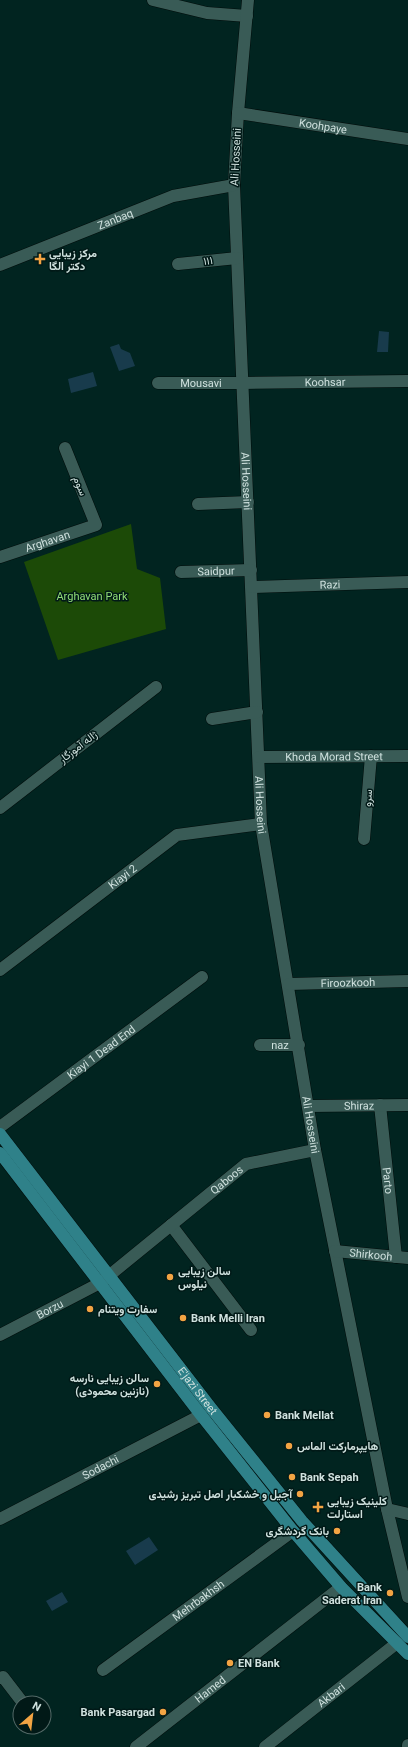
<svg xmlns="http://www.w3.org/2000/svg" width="408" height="1747" viewBox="0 0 408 1747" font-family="Roboto,Vazirmatn,sans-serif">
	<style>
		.green { fill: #1c4a07 }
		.water { fill: #183b4c }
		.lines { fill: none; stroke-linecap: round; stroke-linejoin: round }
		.minor-casing { stroke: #000c0a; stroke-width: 13 }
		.major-casing { stroke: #000c0a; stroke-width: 13 }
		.minor { stroke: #395b56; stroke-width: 12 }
		.major { stroke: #2f8189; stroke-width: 12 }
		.poi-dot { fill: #f3a443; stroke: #011917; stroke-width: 1.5 }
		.labels { text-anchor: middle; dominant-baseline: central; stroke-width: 3; stroke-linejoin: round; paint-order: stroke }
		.street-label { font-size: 11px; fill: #cfe1de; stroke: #011917 }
		.poi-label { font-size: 11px; font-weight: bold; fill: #cfe1de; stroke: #011917; text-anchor: start }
		.park-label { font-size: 11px; fill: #91dd77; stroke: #011917 }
	</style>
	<rect width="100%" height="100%" fill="#012420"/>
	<path class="green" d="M 131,524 L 137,569 L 160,578 L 166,629 L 58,660 L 24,562 Z"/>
	<path class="water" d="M 379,331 L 389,332 L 388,352 L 377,352 Z
		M 119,344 L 121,349 L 130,353 L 135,366 L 119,371 L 110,347 Z
		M 93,372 L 97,386 L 71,393 L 68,379 Z
		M 149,1537 L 158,1550 L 135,1565 L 126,1551 Z
		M 62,1592 L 68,1602 L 52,1611 L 46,1601 Z"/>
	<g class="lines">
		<g class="minor-casing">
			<g id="minor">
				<path d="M 153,0 L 207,13 L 247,16"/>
				<path id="s1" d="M 248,0 L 238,113 L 234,185 L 261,824 L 315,1150 L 387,1509 L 408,1597"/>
				<path id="s2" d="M 238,113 L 408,139"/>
				<path d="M 178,264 L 237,258"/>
				<path id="s3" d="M 0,265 L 173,196 L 234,185"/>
				<path id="s4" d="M 158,383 L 243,383 L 408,381"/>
				<path d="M 198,504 L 248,502"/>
				<path id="s5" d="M 0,557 L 96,525 L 65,448"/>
				<path id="s6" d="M 181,572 L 251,570"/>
				<path id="s7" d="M 252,587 L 408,582"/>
				<path d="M 212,719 L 257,712"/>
				<path id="s8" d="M 259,757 L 408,756"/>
				<path d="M 0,808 L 156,687"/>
				<path d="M 364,839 L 371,756"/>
				<path id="s9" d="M 0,970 L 177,835 L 261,824"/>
				<path id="s10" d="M 289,984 L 408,981"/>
				<path id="s11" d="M 260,1045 L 299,1045"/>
				<path id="s12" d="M 380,1105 L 396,1257"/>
				<path id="s13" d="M 309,1106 L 408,1105"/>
				<path id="s14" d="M 0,1127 L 202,977"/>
				<path d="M 171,1225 L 251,1330"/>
				<path id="s15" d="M 335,1251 L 408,1258"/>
				<path id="s16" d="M 0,1335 L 100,1283 L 246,1164 L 315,1150"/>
				<path d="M 387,1509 L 408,1514"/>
				<path id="s17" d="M 0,1519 L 201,1415"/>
				<path id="s18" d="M 103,1670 L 293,1531"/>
				<path d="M 0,1678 L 3,1677 L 23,1703"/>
				<path id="s19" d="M 136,1747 L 341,1587"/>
				<path id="s20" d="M 265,1747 L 397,1643"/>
				<path d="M 408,1747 L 408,1745"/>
			</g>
		</g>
		<g class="major-casing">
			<g id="major">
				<path id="s21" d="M 0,1134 L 211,1408 L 302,1521 L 408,1637"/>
				<path d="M 0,1153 L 201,1415 L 293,1531 L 341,1587 L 408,1654"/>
			</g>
		</g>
		<use href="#minor" class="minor"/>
		<use href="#major" class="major"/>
	</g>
	<g class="poi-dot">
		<path d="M38 253h4v4h4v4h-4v4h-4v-4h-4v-4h4z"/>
		<circle cx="170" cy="1277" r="4"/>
		<circle cx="90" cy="1309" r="4"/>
		<circle cx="183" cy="1318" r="4"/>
		<circle cx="157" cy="1384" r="4"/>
		<circle cx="267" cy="1415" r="4"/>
		<circle cx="289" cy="1446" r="4"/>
		<circle cx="292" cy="1477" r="4"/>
		<circle cx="300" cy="1494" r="4"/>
		<path d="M316 1501h4v4h4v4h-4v4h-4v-4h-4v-4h4z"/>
		<circle cx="337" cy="1531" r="4"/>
		<circle cx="390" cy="1593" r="4"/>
		<circle cx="230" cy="1663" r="4"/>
		<circle cx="163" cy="1712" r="4"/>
	</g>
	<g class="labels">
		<g class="street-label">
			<text stroke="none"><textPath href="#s2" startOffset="86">Koohpaye</textPath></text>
			<text transform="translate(236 157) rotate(-87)">Ali Hosseini</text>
			<text stroke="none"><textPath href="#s3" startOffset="124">Zanbaq</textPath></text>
			<text transform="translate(208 261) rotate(-6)">۱۱۱</text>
			<text stroke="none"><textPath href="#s4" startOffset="167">Koohsar</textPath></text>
			<text stroke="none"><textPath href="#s4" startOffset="43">Mousavi</textPath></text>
			<text stroke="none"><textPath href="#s1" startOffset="482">Ali Hosseini</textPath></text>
			<text transform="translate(80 486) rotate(68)">سوم</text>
			<text stroke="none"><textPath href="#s5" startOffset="50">Arghavan</textPath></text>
			<text stroke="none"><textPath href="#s6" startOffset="35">Saidpur</textPath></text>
			<text stroke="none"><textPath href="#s7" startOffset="78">Razi</textPath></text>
			<text transform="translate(78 747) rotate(-38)">ژاله آموزگار</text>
			<text stroke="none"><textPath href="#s8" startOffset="75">Khoda Morad Street</textPath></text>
			<text transform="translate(368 798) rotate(-85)">سرو</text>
			<text stroke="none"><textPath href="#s1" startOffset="806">Ali Hosseini</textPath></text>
			<text stroke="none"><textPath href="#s9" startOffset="154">Kiayi 2</textPath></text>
			<text stroke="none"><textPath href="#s10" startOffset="59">Firoozkooh</textPath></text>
			<text stroke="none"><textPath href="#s11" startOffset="20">naz</textPath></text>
			<text stroke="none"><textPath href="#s14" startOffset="126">Kiayi 1 Dead End</textPath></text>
			<text stroke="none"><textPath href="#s13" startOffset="50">Shiraz</textPath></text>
			<text stroke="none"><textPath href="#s1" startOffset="1130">Ali Hosseini</textPath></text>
			<text stroke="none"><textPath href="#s16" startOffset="276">Qaboos</textPath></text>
			<text stroke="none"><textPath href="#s12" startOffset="76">Parto</textPath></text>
			<text stroke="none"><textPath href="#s15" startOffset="36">Shirkooh</textPath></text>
			<text stroke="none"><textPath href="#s16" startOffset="56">Borzu</textPath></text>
			<text stroke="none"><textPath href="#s21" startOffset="324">E'jazi Street</textPath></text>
			<text stroke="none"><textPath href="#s17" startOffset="113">Sodachi</textPath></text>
			<text stroke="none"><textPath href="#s18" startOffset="118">Mehrbakhsh</textPath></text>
			<text stroke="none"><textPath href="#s19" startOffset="94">Hamed</textPath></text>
			<text stroke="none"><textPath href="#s20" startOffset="84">Akbari</textPath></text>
		</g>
		<g class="poi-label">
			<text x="49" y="253">مرکز زیبایی<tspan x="49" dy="13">دکتر الگا</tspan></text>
			<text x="178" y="1271">سالن زیبایی<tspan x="178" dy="13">نیلوس</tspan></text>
			<text x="98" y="1309">سفارت ویتنام</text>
			<text x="191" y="1318">Bank Melli Iran</text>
			<text x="149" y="1378" text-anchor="end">سالن زیبایی نارسه<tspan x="149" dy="13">(نازنین محمودی)</tspan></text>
			<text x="275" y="1415">Bank Mellat</text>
			<text x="297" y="1446">هایپرمارکت الماس</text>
			<text x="300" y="1477">Bank Sepah</text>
			<text x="292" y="1494" text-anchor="end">آجیل و خشکبار اصل تبریز رشیدی</text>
			<text x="327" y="1501">کلینیک زیبایی<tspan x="327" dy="13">استارلت</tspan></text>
			<text x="329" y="1531" text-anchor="end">بانک گردشگری</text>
			<text x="382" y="1587" text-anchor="end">Bank<tspan x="382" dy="13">Saderat Iran</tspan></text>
			<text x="238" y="1663">EN Bank</text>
			<text x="155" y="1712" text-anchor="end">Bank Pasargad</text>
		</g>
		<g class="park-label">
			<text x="92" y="596">Arghavan Park</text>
		</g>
	</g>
	<g transform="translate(32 1715) rotate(28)"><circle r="19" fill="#011917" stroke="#536967"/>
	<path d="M0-3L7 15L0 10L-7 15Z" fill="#f3a443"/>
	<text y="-6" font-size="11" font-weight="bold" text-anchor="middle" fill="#cfe1de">N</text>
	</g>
</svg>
